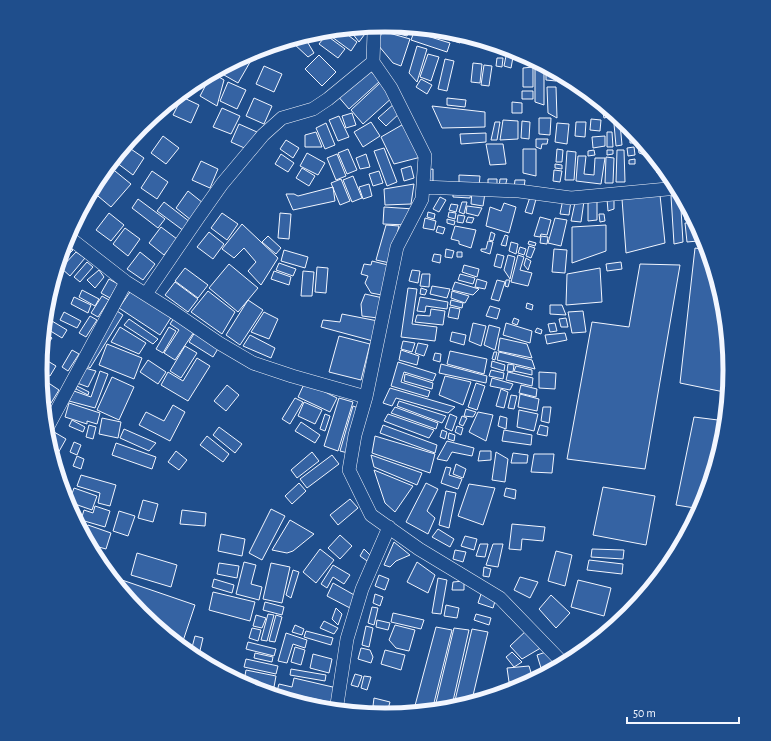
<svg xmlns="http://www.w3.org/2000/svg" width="771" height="741" viewBox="0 0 771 741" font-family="'Alegreya Sans',sans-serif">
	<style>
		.building { fill: #3563a3; stroke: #f2f6ff }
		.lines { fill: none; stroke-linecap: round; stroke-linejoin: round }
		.minor-casing { stroke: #f2f6ff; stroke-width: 14 }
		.minor { stroke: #1f4e8c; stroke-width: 13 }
		.rim { fill: none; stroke: #f2f6ff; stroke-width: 5 }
	</style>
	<rect width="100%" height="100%" fill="#1f4e8c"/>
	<path class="building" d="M 370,27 L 359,42 L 349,29 Z
		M 397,27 L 409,31 L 407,36 L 395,33 Z
		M 414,28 L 445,31 L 462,36 L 460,43 L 413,29 Z
		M 340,29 L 357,42 L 351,51 L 332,37 L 337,30 Z
		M 382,31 L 410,39 L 401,66 L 393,63 L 378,45 Z
		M 317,32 L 308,43 L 314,53 L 308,57 L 292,42 L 296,38 Z
		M 414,32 L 450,43 L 447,52 L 411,40 Z
		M 326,35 L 345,49 L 338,58 L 319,44 Z
		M 417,46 L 427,49 L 417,82 L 409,73 Z
		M 257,50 L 238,83 L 224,75 L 231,63 Z
		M 428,54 L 439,57 L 431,81 L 420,77 Z
		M 319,55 L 336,72 L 322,86 L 305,69 Z
		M 506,56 L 513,57 L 511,68 L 504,66 Z
		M 497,58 L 503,58 L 502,67 L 496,66 Z
		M 445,59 L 454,61 L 447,91 L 438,89 Z
		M 473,63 L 482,64 L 480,83 L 471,82 Z
		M 535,63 L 540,63 L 544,65 L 544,105 L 535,102 Z
		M 484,65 L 492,66 L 489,86 L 481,85 Z
		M 264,66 L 282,74 L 274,92 L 256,84 Z
		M 546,66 L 556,72 L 556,81 L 546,80 Z
		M 367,67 L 380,81 L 349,109 L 337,95 Z
		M 533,67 L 533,87 L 523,87 L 523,68 Z
		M 212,73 L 224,80 L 217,106 L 200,96 Z
		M 421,79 L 432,85 L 427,94 L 416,87 Z
		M 228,82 L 246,90 L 237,109 L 220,101 Z
		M 381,82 L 394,96 L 363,124 L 351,110 Z
		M 547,87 L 556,87 L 557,118 L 548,113 Z
		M 522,91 L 533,91 L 533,99 L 522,99 Z
		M 182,97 L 199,105 L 191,123 L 173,115 Z
		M 254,98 L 272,106 L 264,124 L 246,116 Z
		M 447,98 L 466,100 L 465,107 L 447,105 Z
		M 512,102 L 522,103 L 522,113 L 512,113 Z
		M 395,103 L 401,112 L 386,126 L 378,118 Z
		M 432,106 L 485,112 L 485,127 L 442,128 Z
		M 607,107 L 616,115 L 604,118 L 602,108 Z
		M 222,108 L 240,116 L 231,134 L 213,127 Z
		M 352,113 L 356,125 L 346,128 L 342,116 Z
		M 339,116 L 349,137 L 338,141 L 329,120 Z
		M 539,118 L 551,118 L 550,135 L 539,134 Z
		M 591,119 L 601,120 L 600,131 L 590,130 Z
		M 503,120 L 518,121 L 518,139 L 500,140 Z
		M 522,121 L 530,122 L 529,139 L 521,138 Z
		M 371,122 L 380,136 L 363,147 L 354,132 Z
		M 407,122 L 421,157 L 394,164 L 381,137 Z
		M 495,122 L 500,122 L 497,140 L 491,140 Z
		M 576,122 L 586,122 L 585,137 L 575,136 Z
		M 326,123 L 335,145 L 325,149 L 316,128 Z
		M 557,123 L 569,124 L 567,144 L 555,142 Z
		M 620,123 L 622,145 L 616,146 L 614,124 Z
		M 239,124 L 257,132 L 249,150 L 231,142 Z
		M 630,126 L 638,136 L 638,143 L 630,143 Z
		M 316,132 L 322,147 L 305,147 L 305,135 Z
		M 607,132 L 612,132 L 613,147 L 607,147 Z
		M 486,133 L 486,142 L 461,144 L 460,134 Z
		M 163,136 L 179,148 L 166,164 L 151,153 Z
		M 605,136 L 605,146 L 593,148 L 592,137 Z
		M 536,139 L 548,139 L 547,144 L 542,144 L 541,149 L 536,147 Z
		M 286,140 L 299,148 L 293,158 L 280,149 Z
		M 486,144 L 503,144 L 506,164 L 490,165 Z
		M 644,144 L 649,150 L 650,157 L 639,153 L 638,145 Z
		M 124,147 L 126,148 L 114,164 L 111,163 Z
		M 128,147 L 144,158 L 133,175 L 117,163 Z
		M 634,147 L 635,155 L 628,156 L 627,148 Z
		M 384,148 L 397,182 L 387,186 L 374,151 Z
		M 348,149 L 357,170 L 347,174 L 338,153 Z
		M 523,149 L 536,149 L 536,176 L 523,173 Z
		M 557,149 L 563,150 L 562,162 L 556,162 Z
		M 594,150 L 595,155 L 588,156 L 588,151 Z
		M 607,150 L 613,150 L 613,154 L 607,155 Z
		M 617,150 L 624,150 L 625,182 L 616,182 Z
		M 567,151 L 576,152 L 574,180 L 565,180 Z
		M 307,153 L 325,163 L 318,175 L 300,166 Z
		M 281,154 L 294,163 L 288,172 L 275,164 Z
		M 337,154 L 346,176 L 336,180 L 327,158 Z
		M 366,154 L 370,167 L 360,169 L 356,158 Z
		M 652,154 L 665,169 L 657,173 Z
		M 578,156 L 586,156 L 584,174 L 594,175 L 595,158 L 605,158 L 601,184 L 576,181 Z
		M 606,157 L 614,158 L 613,183 L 605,183 Z
		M 635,159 L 635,164 L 629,164 L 629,160 Z
		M 201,161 L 218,169 L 210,188 L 192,180 Z
		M 555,164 L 562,165 L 562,169 L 555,168 Z
		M 411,166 L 414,178 L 404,181 L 401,169 Z
		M 110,167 L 131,184 L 111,207 L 92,191 L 96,183 Z
		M 302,168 L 315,176 L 309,186 L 296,178 Z
		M 433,169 L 433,183 L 426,183 L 425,170 Z
		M 554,170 L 562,171 L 560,182 L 553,181 Z
		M 152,171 L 168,182 L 157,199 L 141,188 Z
		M 379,171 L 383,183 L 373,186 L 369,174 Z
		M 459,175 L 480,176 L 479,186 L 459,186 Z
		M 353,176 L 362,198 L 352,202 L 343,180 Z
		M 341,179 L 350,201 L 340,205 L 331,183 Z
		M 488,179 L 497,179 L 497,187 L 488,187 Z
		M 500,179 L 507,179 L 505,187 L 499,187 Z
		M 515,180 L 525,180 L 524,188 L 514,188 Z
		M 369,184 L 372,196 L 363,199 L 359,187 Z
		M 414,184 L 411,204 L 385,205 L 384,189 Z
		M 333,187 L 335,201 L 293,210 L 286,194 L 294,194 L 298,196 Z
		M 188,191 L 203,203 L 191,220 L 176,208 Z
		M 453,191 L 471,192 L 470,198 L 453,197 Z
		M 472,191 L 485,193 L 483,206 L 471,204 Z
		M 680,193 L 683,242 L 674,244 L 671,196 Z
		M 660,195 L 665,243 L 626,253 L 622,199 Z
		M 440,197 L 446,200 L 439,212 L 433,209 Z
		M 530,197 L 536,199 L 532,214 L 525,212 Z
		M 576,198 L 584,201 L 581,222 L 571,221 Z
		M 614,198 L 614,209 L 608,211 L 607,199 Z
		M 683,198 L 692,214 L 692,219 L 685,220 Z
		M 138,199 L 165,219 L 158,228 L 132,208 Z
		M 563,199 L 571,201 L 569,215 L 560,214 Z
		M 588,201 L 597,201 L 597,220 L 588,221 Z
		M 164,202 L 190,222 L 184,231 L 157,211 Z
		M 462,202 L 467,202 L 464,214 L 459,212 Z
		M 504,203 L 516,207 L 509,233 L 486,226 L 490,207 L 501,211 Z
		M 451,204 L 458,205 L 456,212 L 449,210 Z
		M 467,206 L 482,208 L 478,216 L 466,213 Z
		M 384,207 L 414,209 L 407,225 L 383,224 Z
		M 82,208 L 87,212 L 75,228 L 73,227 Z
		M 428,212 L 435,214 L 434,219 L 427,217 Z
		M 449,212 L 456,213 L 455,219 L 448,217 Z
		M 109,213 L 124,225 L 111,241 L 96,230 Z
		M 222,213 L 238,224 L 227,240 L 211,228 Z
		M 280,213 L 291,214 L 289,239 L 278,238 Z
		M 599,214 L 604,214 L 605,221 L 600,222 Z
		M 458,215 L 465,216 L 463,223 L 457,222 Z
		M 468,217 L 474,218 L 472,223 L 466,222 Z
		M 540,217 L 551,220 L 547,235 L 541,234 L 540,237 L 534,236 Z
		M 425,218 L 436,221 L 434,230 L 423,228 Z
		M 555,218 L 567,220 L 561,246 L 548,243 Z
		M 447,219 L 455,221 L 454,225 L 447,223 Z
		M 685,223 L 696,223 L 698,241 L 687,242 Z
		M 242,224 L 278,258 L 261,285 L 248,271 L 256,262 L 244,248 L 234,258 L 222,249 Z
		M 386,225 L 399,226 L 390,263 L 376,260 Z
		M 606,225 L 606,251 L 572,263 L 572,227 Z
		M 438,226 L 445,228 L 443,234 L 436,232 Z
		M 455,226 L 476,230 L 471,248 L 459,244 L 459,241 L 451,239 Z
		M 161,227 L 177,239 L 164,255 L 149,243 Z
		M 125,228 L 140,239 L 128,256 L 113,244 Z
		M 209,232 L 224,244 L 213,259 L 197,247 Z
		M 491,232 L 495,234 L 493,241 L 489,240 Z
		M 505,235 L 508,236 L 506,246 L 501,245 Z
		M 268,236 L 281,248 L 276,254 L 262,242 Z
		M 541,236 L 548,237 L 547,244 L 540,243 Z
		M 488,241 L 493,242 L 490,254 L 481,251 L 481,249 L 486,249 Z
		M 529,241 L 536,243 L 535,246 L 528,244 Z
		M 511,242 L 518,244 L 516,254 L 509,251 Z
		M 65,243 L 73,250 L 68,255 L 63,250 Z
		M 529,246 L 535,248 L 531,258 L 526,256 Z
		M 520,247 L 526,249 L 524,255 L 518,253 Z
		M 695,248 L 708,250 L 724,303 L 731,371 L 729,393 L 680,383 Z
		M 446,249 L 454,251 L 452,258 L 445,257 Z
		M 554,249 L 567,250 L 565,273 L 552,272 Z
		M 284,250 L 308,257 L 305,268 L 281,261 Z
		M 76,252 L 85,258 L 70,276 L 61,268 Z
		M 140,252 L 155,264 L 143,280 L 127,269 Z
		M 457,252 L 462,252 L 462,257 L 457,257 Z
		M 434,254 L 441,255 L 440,263 L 432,261 Z
		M 497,254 L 504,256 L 501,268 L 494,266 Z
		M 508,255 L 515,257 L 510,279 L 504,270 Z
		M 518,255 L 524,257 L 520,270 L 532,273 L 528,286 L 511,282 Z
		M 526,258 L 531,261 L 528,270 L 524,265 Z
		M 372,261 L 388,265 L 382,295 L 371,293 L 365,283 L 368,276 L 361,274 L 364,264 L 371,265 Z
		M 87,262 L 93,267 L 80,282 L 74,277 Z
		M 621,262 L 622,269 L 607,271 L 606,264 Z
		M 279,263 L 296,269 L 293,276 L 276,270 Z
		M 229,264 L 258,288 L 238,312 L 209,288 Z
		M 640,264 L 680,265 L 645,469 L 567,459 L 592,322 L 629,327 Z
		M 464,265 L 479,269 L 477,277 L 462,272 Z
		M 317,267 L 328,268 L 326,293 L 315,292 Z
		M 185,268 L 208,285 L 198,298 L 175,281 Z
		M 600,268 L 602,302 L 566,305 L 567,274 Z
		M 99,270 L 104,277 L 95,288 L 87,280 Z
		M 412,270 L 420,271 L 418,283 L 409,281 Z
		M 274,271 L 291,277 L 289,285 L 271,279 Z
		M 303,271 L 314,272 L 312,296 L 301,296 Z
		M 422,274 L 430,274 L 429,287 L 420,286 Z
		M 460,274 L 475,278 L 473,284 L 458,280 Z
		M 109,279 L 118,284 L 110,298 L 101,293 Z
		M 477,279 L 487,282 L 485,289 L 475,287 Z
		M 497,280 L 505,282 L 499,301 L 491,299 Z
		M 506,280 L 510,280 L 508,287 L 505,286 Z
		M 175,282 L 198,299 L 188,312 L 165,295 Z
		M 455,282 L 479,289 L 473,295 L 452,290 Z
		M 432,286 L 450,289 L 447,298 L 430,294 Z
		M 408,288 L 417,289 L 412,324 L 437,327 L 435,341 L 401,337 Z
		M 421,288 L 427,290 L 425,295 L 420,294 Z
		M 132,289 L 172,316 L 160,335 L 119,308 Z
		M 82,290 L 99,299 L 95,306 L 79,297 Z
		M 208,291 L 235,312 L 222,334 L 191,312 Z
		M 452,291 L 469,296 L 465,303 L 451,298 Z
		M 365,294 L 383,298 L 378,318 L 362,316 L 361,304 Z
		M 102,296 L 109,300 L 98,317 L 91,313 Z
		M 74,297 L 91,305 L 88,313 L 71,304 Z
		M 420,297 L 448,302 L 447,309 L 426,306 L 425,312 L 417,311 Z
		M 248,300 L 263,310 L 240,345 L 226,335 Z
		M 451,300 L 463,303 L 462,308 L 450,305 Z
		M 527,303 L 533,305 L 532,310 L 526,308 Z
		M 550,305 L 562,305 L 566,315 L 550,314 Z
		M 490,306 L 500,309 L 497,319 L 486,316 Z
		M 450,307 L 460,309 L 458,319 L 448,317 Z
		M 431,309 L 445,311 L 443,325 L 415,322 L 417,315 L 430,316 Z
		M 117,311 L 123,315 L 90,368 L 84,364 Z
		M 583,311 L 586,332 L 572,333 L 568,312 Z
		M 64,312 L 81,321 L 77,328 L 60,320 Z
		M 264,312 L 278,319 L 269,339 L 251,332 Z
		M 342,314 L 378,321 L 373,341 L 321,327 L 323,320 L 340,322 Z
		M 90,316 L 97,320 L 86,337 L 79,333 Z
		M 47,318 L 67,330 L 62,338 L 44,327 L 45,321 Z
		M 174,318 L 194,332 L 175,360 L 164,353 L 179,330 L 170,324 Z
		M 514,318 L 519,320 L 517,325 L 512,323 Z
		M 566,318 L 568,327 L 561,327 L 559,319 Z
		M 129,319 L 158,339 L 153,344 L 124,325 Z
		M 473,323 L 486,326 L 481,346 L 469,341 Z
		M 506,323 L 532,331 L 530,343 L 503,335 Z
		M 555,323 L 557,331 L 550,332 L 548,324 Z
		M 489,325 L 500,328 L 495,350 L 484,345 Z
		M 120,327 L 146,343 L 139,354 L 111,342 Z
		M 169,327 L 176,331 L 163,353 L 156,349 Z
		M 537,328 L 542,330 L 541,334 L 535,332 Z
		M 44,331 L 52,338 L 42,353 Z
		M 195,332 L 219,347 L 213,357 L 189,342 Z
		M 452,332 L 466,335 L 464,345 L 450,341 Z
		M 565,333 L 567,340 L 547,344 L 545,335 Z
		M 250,335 L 275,348 L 271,358 L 243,346 Z
		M 339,336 L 370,344 L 361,380 L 329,372 Z
		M 500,338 L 527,344 L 532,358 L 498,351 Z
		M 403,341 L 415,343 L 412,352 L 401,349 Z
		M 418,343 L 428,345 L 424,356 L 415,353 Z
		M 107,344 L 142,358 L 134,379 L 99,365 Z
		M 185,346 L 197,353 L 181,378 L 170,371 Z
		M 72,350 L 79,354 L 68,371 L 62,367 Z
		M 401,350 L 419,356 L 417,365 L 399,360 Z
		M 450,351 L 487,359 L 484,374 L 447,364 Z
		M 494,352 L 497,352 L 495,360 L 492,359 Z
		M 499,352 L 532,360 L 535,369 L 497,360 Z
		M 435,353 L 441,354 L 440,362 L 433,360 Z
		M 41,357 L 56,366 L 50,376 L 40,370 Z
		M 197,358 L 210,366 L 188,401 L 161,385 L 168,372 L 183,381 Z
		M 148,360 L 166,372 L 158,384 L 140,372 Z
		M 492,361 L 505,365 L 504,371 L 491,367 Z
		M 398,362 L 436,374 L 433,381 L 404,372 L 401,382 L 430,391 L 428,397 L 391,386 Z
		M 441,364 L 487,376 L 486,383 L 439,373 Z
		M 508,364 L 514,365 L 513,372 L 507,371 Z
		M 516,366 L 532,370 L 532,375 L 514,371 Z
		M 85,368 L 96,371 L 88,387 L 77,383 Z
		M 491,370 L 504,373 L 503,379 L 489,376 Z
		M 100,371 L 108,374 L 95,408 L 69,401 L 74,391 L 91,397 Z
		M 508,372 L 533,378 L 532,386 L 506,380 Z
		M 539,372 L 556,373 L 555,389 L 539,388 Z
		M 405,374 L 433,383 L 432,389 L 404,381 Z
		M 445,376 L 471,382 L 463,405 L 439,395 Z
		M 112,377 L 134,387 L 119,420 L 97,410 Z
		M 41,378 L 59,390 L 51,403 L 43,398 Z
		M 492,378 L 513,384 L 510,390 L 490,386 Z
		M 305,382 L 337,398 L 330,412 L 298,397 Z
		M 476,383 L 485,386 L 477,410 L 468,407 Z
		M 227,385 L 239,395 L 226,411 L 214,401 Z
		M 521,385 L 537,389 L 536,397 L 519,393 Z
		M 77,386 L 89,392 L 88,395 L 76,389 Z
		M 390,388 L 455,407 L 448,413 L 396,398 L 392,406 L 383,403 Z
		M 501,389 L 508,392 L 504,408 L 496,406 Z
		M 520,394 L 539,399 L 537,411 L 518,407 Z
		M 511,395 L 517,396 L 514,409 L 508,408 Z
		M 295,398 L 303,402 L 290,424 L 282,419 Z
		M 339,398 L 353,402 L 338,451 L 324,446 Z
		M 399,401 L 446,416 L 442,423 L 397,406 Z
		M 304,402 L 322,410 L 315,424 L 298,416 Z
		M 69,403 L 100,413 L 97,424 L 87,421 L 87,424 L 65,417 Z
		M 43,405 L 52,412 L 45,421 Z
		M 173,405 L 185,412 L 170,441 L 139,425 L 146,412 L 164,421 Z
		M 353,406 L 361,409 L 348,453 L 340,451 Z
		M 395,407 L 438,423 L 436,429 L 391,413 Z
		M 543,407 L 551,407 L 549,423 L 541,421 Z
		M 466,409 L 476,412 L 473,417 L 464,416 Z
		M 519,410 L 538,414 L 534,431 L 517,427 Z
		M 478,412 L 493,415 L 486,441 L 469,432 Z
		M 325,414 L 330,416 L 325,431 L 320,429 Z
		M 388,414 L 434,430 L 429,438 L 384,421 Z
		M 450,414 L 457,417 L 452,431 L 445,428 Z
		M 462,416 L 467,418 L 463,426 L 459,424 Z
		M 500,416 L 507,418 L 506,429 L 498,426 Z
		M 694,417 L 726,421 L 724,438 L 705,503 L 701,509 L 676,505 Z
		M 102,418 L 121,422 L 118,438 L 99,434 Z
		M 72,420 L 85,427 L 83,432 L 69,426 Z
		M 301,422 L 320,435 L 315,443 L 295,431 Z
		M 89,425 L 96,427 L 93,439 L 86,437 Z
		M 383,425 L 437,445 L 435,453 L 380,433 Z
		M 540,425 L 548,427 L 547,436 L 537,434 Z
		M 457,426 L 463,428 L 461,435 L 455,432 Z
		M 219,427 L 242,444 L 235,453 L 213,435 Z
		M 49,429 L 66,439 L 57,455 L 57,459 L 52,456 L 47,438 L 46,433 Z
		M 124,429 L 156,443 L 149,451 L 120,438 Z
		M 442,430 L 447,432 L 445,439 L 440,437 Z
		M 504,430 L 532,435 L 531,445 L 502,441 Z
		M 449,433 L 455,435 L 454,441 L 448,439 Z
		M 207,436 L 229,454 L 223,462 L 200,445 Z
		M 375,436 L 435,454 L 430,473 L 372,453 Z
		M 447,441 L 474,448 L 472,456 L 452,452 L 447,461 L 437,459 Z
		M 74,442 L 81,445 L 77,455 L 70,452 Z
		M 116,443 L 156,457 L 152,469 L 112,455 Z
		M 176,451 L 187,460 L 179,470 L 168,462 Z
		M 480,451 L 491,451 L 491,460 L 478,461 Z
		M 312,452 L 319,461 L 297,478 L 291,470 Z
		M 496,452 L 508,459 L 505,482 L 492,480 Z
		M 513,453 L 528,455 L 527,463 L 511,463 Z
		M 534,454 L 554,454 L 552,473 L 531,472 Z
		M 332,455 L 339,464 L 307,488 L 300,479 Z
		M 371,455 L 422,473 L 417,485 L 374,467 Z
		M 77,456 L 84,459 L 81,469 L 73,466 Z
		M 456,464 L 466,469 L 463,478 L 453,474 Z
		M 446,467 L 451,468 L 449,475 L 462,479 L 458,489 L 441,483 Z
		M 374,470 L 413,486 L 395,512 L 385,503 Z
		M 81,475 L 116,485 L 110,506 L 98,503 L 100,493 L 77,486 Z
		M 299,483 L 306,491 L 292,504 L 285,496 Z
		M 426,483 L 438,489 L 427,511 L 435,518 L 428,534 L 406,522 Z
		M 469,484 L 495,488 L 483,525 L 458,516 Z
		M 603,487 L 655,496 L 646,545 L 593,535 Z
		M 74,488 L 97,496 L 92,510 L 69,502 Z
		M 506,488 L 516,490 L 515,499 L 504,496 Z
		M 446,491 L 456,493 L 449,528 L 439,525 Z
		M 350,499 L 358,508 L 338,525 L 330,515 Z
		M 143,500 L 158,504 L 153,522 L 138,518 Z
		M 95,506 L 110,511 L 105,527 L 81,520 L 84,510 L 93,513 Z
		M 69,507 L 78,511 L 75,518 Z
		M 271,509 L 285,516 L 262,560 L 249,553 Z
		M 182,510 L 206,513 L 205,526 L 180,524 Z
		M 119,511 L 135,516 L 128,536 L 113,531 Z
		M 290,520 L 314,534 L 293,551 L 287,553 L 272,550 Z
		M 512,524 L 545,527 L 543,541 L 522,539 L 521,550 L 509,549 Z
		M 88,525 L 111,533 L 106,549 L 88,544 L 84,537 Z
		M 438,529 L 454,539 L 450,547 L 432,537 Z
		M 221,534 L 245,539 L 242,556 L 218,551 Z
		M 340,535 L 352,546 L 340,559 L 328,548 Z
		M 465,536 L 477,539 L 474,550 L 461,546 Z
		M 394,542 L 410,555 L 396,561 L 390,567 L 384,565 Z
		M 480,544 L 488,544 L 485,557 L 476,556 Z
		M 493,544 L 503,544 L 498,567 L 486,565 Z
		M 320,549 L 334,560 L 316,583 L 303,572 Z
		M 364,549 L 373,558 L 370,563 L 360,556 Z
		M 592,549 L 624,550 L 623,559 L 591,557 Z
		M 455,550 L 466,552 L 463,562 L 453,559 Z
		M 556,551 L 572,555 L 565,586 L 548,581 Z
		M 137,553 L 177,565 L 171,587 L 131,575 Z
		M 589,560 L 623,564 L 622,574 L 587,570 Z
		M 244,562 L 256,565 L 251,584 L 262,587 L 259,600 L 236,594 Z
		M 417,562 L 435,575 L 428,593 L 407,582 Z
		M 219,563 L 239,566 L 237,578 L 217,574 Z
		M 271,563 L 290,567 L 282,603 L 263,599 Z
		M 333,565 L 350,575 L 344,584 L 333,577 L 327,588 L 321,584 Z
		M 484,567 L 491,569 L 489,577 L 483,576 Z
		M 293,570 L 299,572 L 291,598 L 286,595 Z
		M 379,575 L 389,579 L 385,590 L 375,586 Z
		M 110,577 L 119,579 L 117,586 Z
		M 520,577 L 538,582 L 530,598 L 514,590 Z
		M 438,578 L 447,580 L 441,614 L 432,613 Z
		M 214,579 L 234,585 L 232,593 L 212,587 Z
		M 122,580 L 195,605 L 181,647 L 141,615 L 120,588 Z
		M 578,580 L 611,588 L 604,616 L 571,607 Z
		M 464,581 L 464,590 L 452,590 L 453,582 Z
		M 333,583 L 356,596 L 350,608 L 327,596 Z
		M 482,591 L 496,598 L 493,608 L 478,603 Z
		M 213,592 L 255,602 L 250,621 L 209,610 Z
		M 375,594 L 383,597 L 380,606 L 373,603 Z
		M 551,595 L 570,613 L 556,628 L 539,609 Z
		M 265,602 L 284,607 L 282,615 L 263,610 Z
		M 446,605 L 459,608 L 457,618 L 444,616 Z
		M 372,607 L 378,608 L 374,625 L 368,623 Z
		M 336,608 L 342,614 L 338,625 L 332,619 Z
		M 393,613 L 424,620 L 421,629 L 391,622 Z
		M 268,614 L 274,615 L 267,641 L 261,640 Z
		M 476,614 L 491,618 L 489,625 L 474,620 Z
		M 256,615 L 266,618 L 262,628 L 253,626 Z
		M 276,615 L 282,617 L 275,642 L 269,641 Z
		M 377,620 L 390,623 L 388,630 L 376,627 Z
		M 324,621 L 338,628 L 334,634 L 320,628 Z
		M 295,625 L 304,629 L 302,635 L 292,632 Z
		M 395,625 L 415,630 L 409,651 L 396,648 L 389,640 Z
		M 366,626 L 373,628 L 369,647 L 362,645 Z
		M 436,627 L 452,630 L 432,711 L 413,713 Z
		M 252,628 L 261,630 L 258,641 L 249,638 Z
		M 454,628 L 469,630 L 451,710 L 434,711 Z
		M 472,629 L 488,632 L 471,704 L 453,709 Z
		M 528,629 L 544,646 L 522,659 L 510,646 Z
		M 306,631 L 333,638 L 331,645 L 304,637 Z
		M 286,633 L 307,640 L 305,648 L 293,644 L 287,663 L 278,661 Z
		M 195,636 L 203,638 L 198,659 L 190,655 Z
		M 248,642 L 276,649 L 274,656 L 246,649 Z
		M 295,647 L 305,650 L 301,665 L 291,662 Z
		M 361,648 L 370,650 L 373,657 L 371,663 L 358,659 Z
		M 385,650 L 405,655 L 401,670 L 381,664 Z
		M 549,651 L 556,665 L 541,668 L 537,655 Z
		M 512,652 L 522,662 L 514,667 L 506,657 Z
		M 255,653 L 273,657 L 272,662 L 254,658 Z
		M 313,654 L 332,659 L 329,673 L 310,668 Z
		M 246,659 L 278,666 L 276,674 L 244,667 Z
		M 529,666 L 533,679 L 509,682 L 507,668 Z
		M 225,667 L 239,677 L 237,681 L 221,673 Z
		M 291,669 L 326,675 L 325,681 L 290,675 Z
		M 548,669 L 549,673 L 541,677 L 538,671 Z
		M 246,670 L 276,676 L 274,687 L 244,681 Z
		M 355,674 L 362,676 L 358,687 L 351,685 Z
		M 364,676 L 371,677 L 367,690 L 361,688 Z
		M 294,678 L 337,688 L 334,703 L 277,691 L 279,684 L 292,687 Z
		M 257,685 L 274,690 L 273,696 L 256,690 Z
		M 278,692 L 307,700 L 305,705 L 277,697 Z
		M 374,698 L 390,702 L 388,709 L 373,706 Z
		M 311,700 L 335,706 L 333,711 L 320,710 L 310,707 Z
		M 365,706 L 386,711 L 386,716 L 363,714 Z"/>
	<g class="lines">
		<g class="minor-casing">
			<path id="minor" d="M 376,26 L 374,32 L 373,62 L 391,88 L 425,156 L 422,199 L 397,247 L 366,397 L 355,435 L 349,470 L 371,515 L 419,549 L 500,598 L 559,659 L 563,665
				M 423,187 L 519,191 L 571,198 L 678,188
				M 67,236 L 126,282 L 172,311 L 219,343 L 253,363 L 292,376 L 366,397
				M 146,294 L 198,218 L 222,184 L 263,135 L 282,118 L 313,109 L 328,99 L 373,62
				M 46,430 L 126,282
				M 336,711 L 347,639 L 362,589 L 389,527"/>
		</g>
		<use href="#minor" class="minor"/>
	</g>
	<path d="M0 0H771V741H0ZM47 370a338 338 0 1 1 676 0a338 338 0 1 1-676 0Z" fill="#1f4e8c" fill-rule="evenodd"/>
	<path class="rim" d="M47 370a338 338 0 1 1 676 0a338 338 0 1 1-676 0Z"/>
	<path d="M627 717v6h112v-6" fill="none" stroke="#f2f6ff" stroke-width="2"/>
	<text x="633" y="717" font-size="12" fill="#f2f6ff" stroke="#1f4e8c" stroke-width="3" paint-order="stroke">50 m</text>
</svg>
